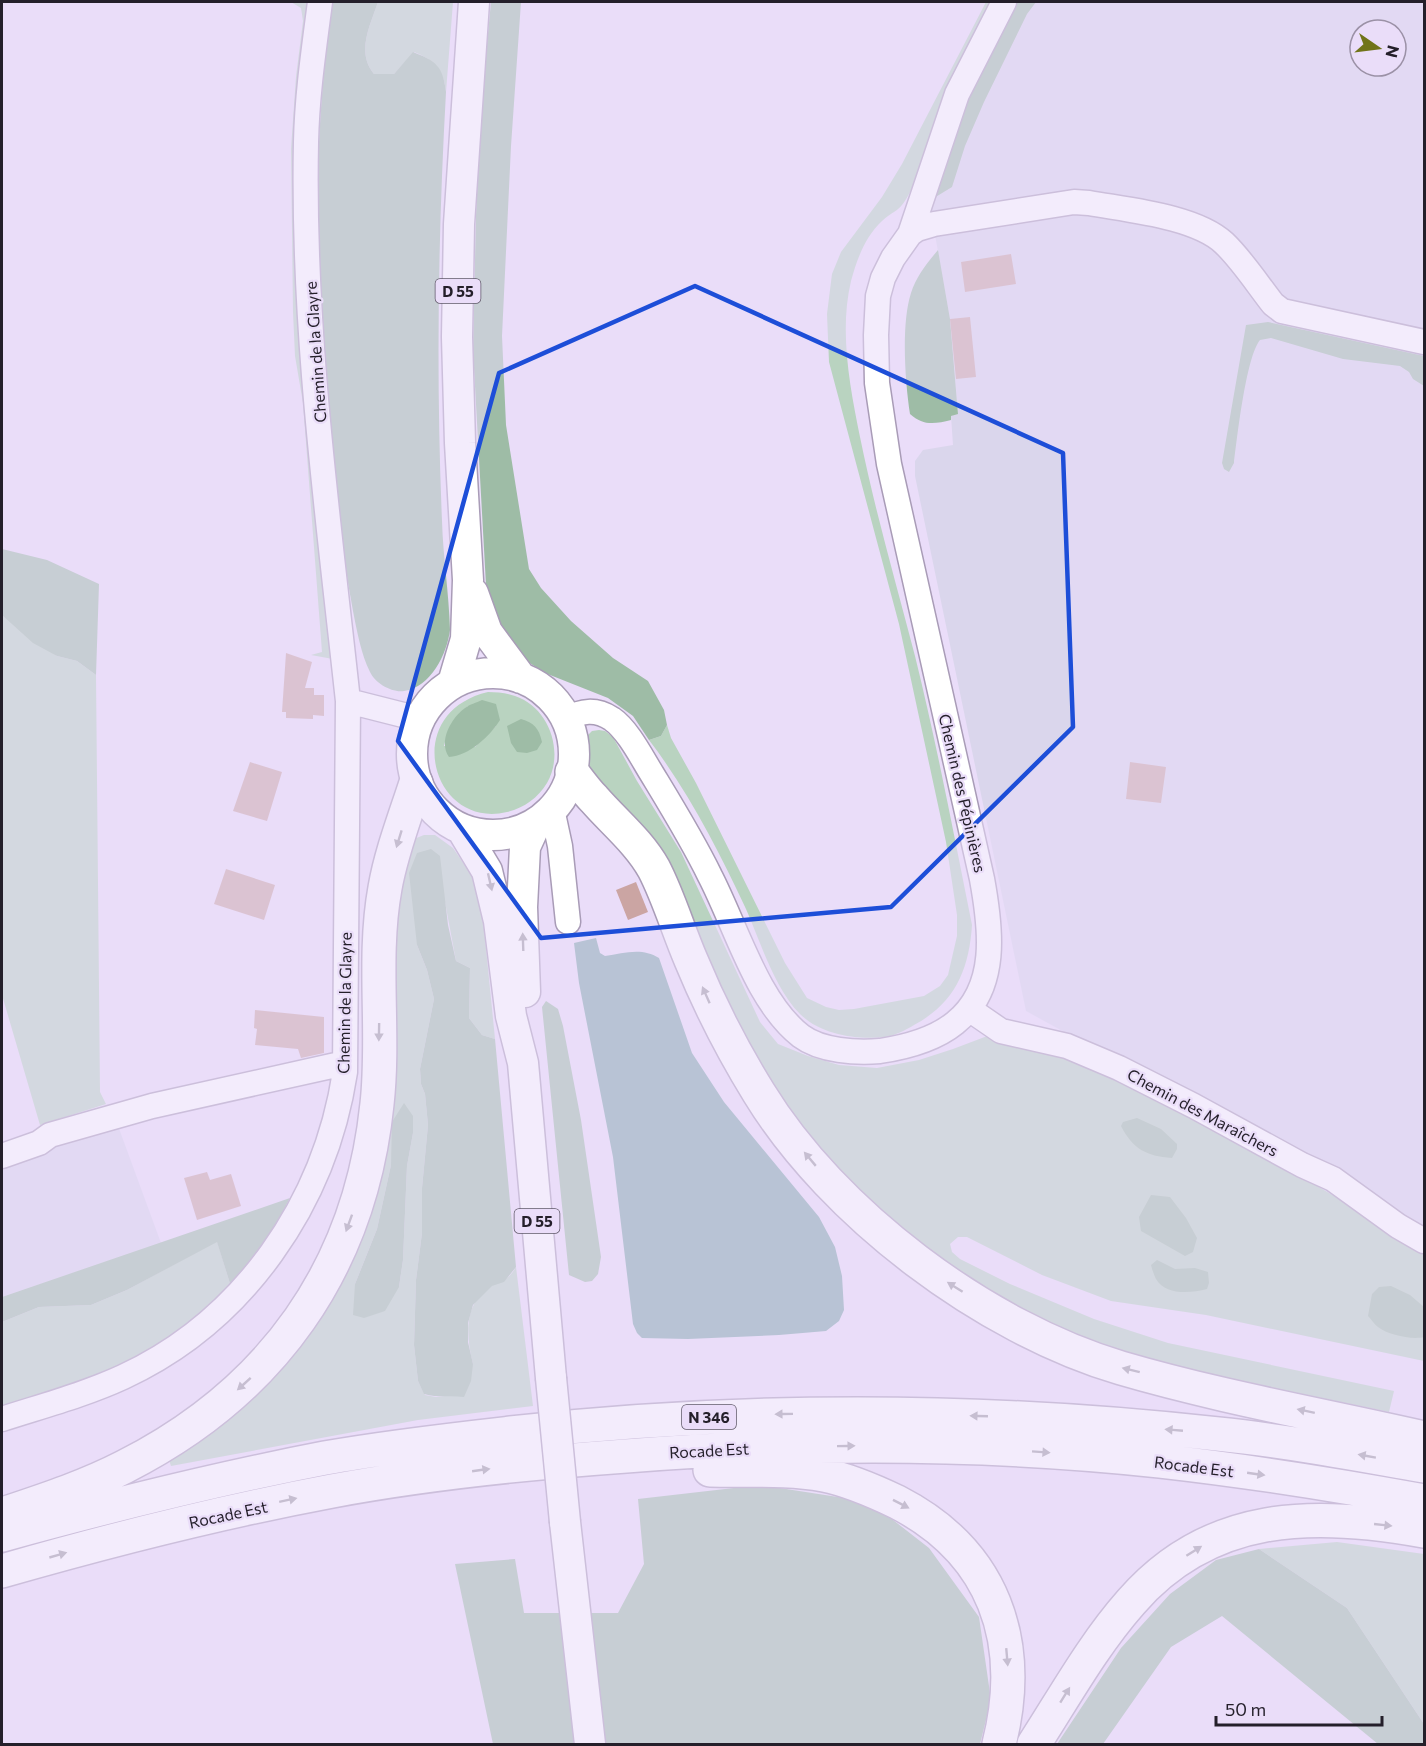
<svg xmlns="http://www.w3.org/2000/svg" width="1426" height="1746" viewBox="0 0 1426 1746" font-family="Commissioner,sans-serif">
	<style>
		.industrial { fill: #dad6ec; fill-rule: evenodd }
		.green { fill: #b9d3c0; fill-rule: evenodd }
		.forest { fill: #9ebca6 }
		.water { fill: #7ca5a8 }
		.building { fill: #cba5a3 }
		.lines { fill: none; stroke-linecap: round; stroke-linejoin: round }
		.minor-casing { stroke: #a99cb7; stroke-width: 27 }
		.major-casing { stroke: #a99cb7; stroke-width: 33 }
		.highway-casing { stroke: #a99cb7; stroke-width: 36 }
		.minor { stroke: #fff; stroke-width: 24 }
		.major { stroke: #fff; stroke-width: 30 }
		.highway { stroke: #fff; stroke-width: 33 }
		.major-bridge-casing { stroke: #a99cb7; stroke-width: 33; stroke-linecap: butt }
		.major-bridge { stroke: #fff; stroke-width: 30 }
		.oneway { fill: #9c9a9f }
		.marked { fill: none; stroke: #1d4ed8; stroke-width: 4.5; stroke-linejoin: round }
		.labels { text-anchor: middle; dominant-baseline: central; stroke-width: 4.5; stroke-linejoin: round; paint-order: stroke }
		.shield { fill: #eaddf9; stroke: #5f5868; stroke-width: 1.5 }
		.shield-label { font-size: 15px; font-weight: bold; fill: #241f2a }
		.street-label { font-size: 16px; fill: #241f2a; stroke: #eaddf9 }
	</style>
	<rect width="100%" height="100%" fill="#eaddf9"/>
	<path class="industrial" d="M 1013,2 L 1424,2 L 1424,1230 L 1026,1011 L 915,476 L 915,461 L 923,450 L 953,445 L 951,416 L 958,413 L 950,319 L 929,201 ZM 1360,30 L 1396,30 L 1396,66 L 1360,66 Z
		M 117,1123 L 161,1243 L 2,1297 L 2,1147 Z"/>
	<path class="green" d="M 291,2 L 309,2 L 310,16 L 333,659 L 311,655 L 322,652 L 303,403 L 295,356 L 293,312 L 291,149 L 296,77 L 303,21 L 301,8 Z
		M 378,2 L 453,2 L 446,92 C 444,70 434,60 414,52 L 394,74 L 374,74 C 356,52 370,26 378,2 Z
		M 986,2 L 996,2 C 968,66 943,132 909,194 C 899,213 895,209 882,221 C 865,237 857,259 851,281 C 839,332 850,387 860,437 C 875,511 896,583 915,656 C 937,745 954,835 972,925 C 969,970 955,1003 914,1025 C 906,1030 894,1036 885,1037 C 857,1040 821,1035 800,1014 C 775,989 760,941 746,909 C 719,851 688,791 649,740 L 661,736 L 667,725 L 671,738 L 696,783 L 785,963 L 807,998 L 826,1007 L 839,1010 L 854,1009 L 924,996 L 940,986 L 948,975 L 957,936 L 957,915 L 946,842 L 899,624 L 829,362 L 827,314 L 832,274 L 841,252 L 882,197 L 902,164 Z
		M 2,615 L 57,656 L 77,661 L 96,675 L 100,1092 L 106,1104 L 40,1125 L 2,995 Z
		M 488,692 C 497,692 506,693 515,696 C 549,707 565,752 547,783 C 538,798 524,808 507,812 C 432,830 399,713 488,692 ZM 468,706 L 496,726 L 475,747 L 444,746 C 448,729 454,717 468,706 Z
		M 599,730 L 605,731 L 613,737 L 637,781 L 681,852 L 760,1022 L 778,1044 L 808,1056 L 839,1065 L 877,1068 L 919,1060 L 953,1049 L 990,1035 L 1097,1067 L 1299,1175 L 1424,1250 L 1424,1361 L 1206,1315 L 1111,1301 L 1042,1275 L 967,1237 L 958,1237 L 950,1244 L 952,1252 L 960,1259 L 1010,1284 L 1094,1319 L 1168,1343 L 1394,1391 L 1389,1412 C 1292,1391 1192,1376 1098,1342 C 981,1301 861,1213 790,1110 C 761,1068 737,1023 711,979 C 671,910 631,841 590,772 L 587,736 L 592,731 Z
		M 424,835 L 435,835 L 453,848 L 475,880 L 484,928 L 495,1039 L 482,1035 L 469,1018 L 470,968 L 456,961 L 445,902 L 417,945 L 427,970 L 434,999 L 420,1069 L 421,1084 L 425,1094 L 428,1125 L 422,1188 L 422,1233 L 416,1280 L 414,1345 L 418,1381 L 425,1395 L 436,1397 L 452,1395 L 473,1364 C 466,1336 463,1304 491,1286 C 504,1278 506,1283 516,1267 L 533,1406 L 418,1420 L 171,1466 L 168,1457 L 304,1340 L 344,1279 L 359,1244 L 374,1202 L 386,1143 L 396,919 L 401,872 L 414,839 ZM 413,1116 L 413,1133 L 407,1166 L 403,1260 L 399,1287 L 355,1284 L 377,1229 L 391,1165 L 393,1151 Z
		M 217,1241 L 232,1290 L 141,1358 L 72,1387 L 2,1408 L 2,1322 L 39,1307 L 91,1305 L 127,1290 Z
		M 1337,1542 L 1424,1554 L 1424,1724 L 1347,1608 L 1259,1549 Z"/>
	<path class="forest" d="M 331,2 L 378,2 C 370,26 356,52 374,74 L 394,74 L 413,52 C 436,61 443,66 446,92 C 438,235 436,378 442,521 C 443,557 449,593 450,630 C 447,654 431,687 404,691 C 392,693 375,683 370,672 C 361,654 357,631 353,611 C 345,569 340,528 336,485 C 326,382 316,278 318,173 C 319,116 325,59 331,2 Z
		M 491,2 L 521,2 L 511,146 L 502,336 L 506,425 L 529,569 L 541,588 L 571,621 L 613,658 L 648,681 L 664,710 L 667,725 L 661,736 L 649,740 L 633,716 L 608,698 L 545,673 L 519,656 L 493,613 L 486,585 L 473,350 L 476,215 L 481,105 Z
		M 1013,2 L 1036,2 L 1027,14 L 984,102 L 965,146 L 952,187 L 929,201 L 962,102 Z
		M 938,250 L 950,319 L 958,414 L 951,416 L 951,420 C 935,424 923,426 910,414 C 905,382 901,324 911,293 C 916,277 927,263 938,250 Z
		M 1268,322 L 1424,356 L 1424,386 L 1413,379 L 1409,372 L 1400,366 L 1343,359 L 1271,338 L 1260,340 C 1246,357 1237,439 1234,463 L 1229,472 L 1224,469 L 1222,463 L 1246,325 Z
		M 2,549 L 47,560 L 99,584 L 96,675 L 77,661 L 57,656 L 33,643 L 2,615 Z
		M 482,700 L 496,704 L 500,720 C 490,736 469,756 449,757 C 438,742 451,718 465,708 C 470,704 476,703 482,700 Z
		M 521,719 C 534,723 539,728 542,742 L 537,750 L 527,753 L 517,752 L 511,743 L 507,726 Z
		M 431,849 L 440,856 L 448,925 L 456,961 L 470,968 L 469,1018 L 482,1035 L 495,1039 L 516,1267 L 504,1282 L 492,1286 L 473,1305 L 468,1323 L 468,1342 L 473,1364 L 471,1381 L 464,1397 C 451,1395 438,1398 424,1394 L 418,1381 L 414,1345 L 416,1280 L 422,1233 L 422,1188 L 428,1125 L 425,1094 L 421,1084 L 420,1069 L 434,999 L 427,970 L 417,945 L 409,873 L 417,853 Z
		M 546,1001 L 558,1009 L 563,1026 L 581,1120 L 601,1257 L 598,1274 L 592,1281 L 585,1282 L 569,1275 L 542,1007 Z
		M 404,1103 L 413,1116 L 413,1133 L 407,1166 L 403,1260 L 399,1287 L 385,1311 L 364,1318 L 353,1315 L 355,1284 L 377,1229 L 391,1165 L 392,1122 Z
		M 1137,1118 L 1161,1129 L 1177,1144 L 1177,1149 L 1172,1158 C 1146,1156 1133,1149 1121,1126 L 1123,1122 Z
		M 1151,1195 L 1170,1197 L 1186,1218 L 1197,1238 L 1193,1252 L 1185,1256 L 1141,1231 L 1139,1217 Z
		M 290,1198 L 268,1241 L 232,1290 L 217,1242 L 127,1290 L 91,1305 L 39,1307 L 2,1322 L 2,1297 Z
		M 1157,1260 L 1175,1269 L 1195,1268 L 1208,1272 L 1209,1283 L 1207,1289 C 1191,1293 1166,1296 1156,1279 C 1154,1275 1152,1269 1151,1265 Z
		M 1391,1286 L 1410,1295 L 1424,1307 L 1424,1337 C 1412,1340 1388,1335 1378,1327 C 1374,1324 1371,1319 1368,1316 L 1372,1294 L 1379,1287 Z
		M 760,1485 L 870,1502 L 929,1548 L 979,1617 L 991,1700 L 980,1744 L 493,1744 L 455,1564 L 515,1559 L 524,1613 L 618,1613 L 644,1564 L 638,1499 Z
		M 1259,1549 L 1347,1608 L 1424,1724 L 1424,1744 L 1378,1744 L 1222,1616 L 1171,1647 L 1103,1744 L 1057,1744 L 1121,1648 L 1170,1594 L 1216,1560 Z"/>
	<path class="water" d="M 596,938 L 600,953 L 605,956 C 624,953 642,947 659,958 L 692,1053 L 724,1102 L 819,1217 L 835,1247 L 842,1276 L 844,1310 L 839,1321 L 826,1331 L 779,1335 L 688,1339 L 642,1338 L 637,1333 L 633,1324 L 613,1157 L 579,983 L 574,943 Z"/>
	<path class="building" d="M 1011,254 L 1016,284 L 965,292 L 961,262 Z
		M 970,317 L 976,377 L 956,379 L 950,319 Z
		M 286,653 L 312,662 L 305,688 L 314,688 L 314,695 L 324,695 L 324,716 L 313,715 L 313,719 L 286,718 L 286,712 L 282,712 Z
		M 250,762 L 282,772 L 267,821 L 233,811 Z
		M 1130,762 L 1166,767 L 1161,803 L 1126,799 Z
		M 226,869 L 275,885 L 264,920 L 214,904 Z
		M 636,882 L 648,912 L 628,920 L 616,890 Z
		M 255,1010 L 324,1017 L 324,1053 L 301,1058 L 298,1049 L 255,1045 L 257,1029 L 254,1028 Z
		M 207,1172 L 210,1180 L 231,1174 L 241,1206 L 197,1220 L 184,1178 Z"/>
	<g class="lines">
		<g class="minor-casing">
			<path id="minor" d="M 320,2 C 314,48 307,95 306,142 C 302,329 328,516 348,701
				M 910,234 L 917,229 L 934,224 L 1074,202 L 1089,203 C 1127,210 1195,216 1224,243 C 1242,260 1258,285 1273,304 L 1282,311 L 1424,342
				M 565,719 C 582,711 595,708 612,719 C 628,730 642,758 652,774 C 672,807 693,841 710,876 C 736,926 757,1002 801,1036 C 821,1051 856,1053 880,1051 C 907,1047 934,1040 955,1023 C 999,988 991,928 982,879 L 889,464 L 877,383 L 876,335 L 878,296 L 883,278 L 893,258 L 910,234 L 957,94 L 1004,2
				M 552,809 L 560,846 L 568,922
				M 969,1009 L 1001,1031 L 1067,1046 L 1119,1068 L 1194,1106 L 1302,1165 L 1333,1179 L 1398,1226 L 1424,1241
				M 2,1156 L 39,1143 L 50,1135 L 152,1106 L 345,1063
				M 2,1419 C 42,1406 84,1395 123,1377 C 244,1321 325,1203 345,1072 L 348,701 L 419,719"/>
		</g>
		<g class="major-casing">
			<path id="major" d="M 473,593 L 487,632 L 521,678
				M412 754a81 81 0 1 1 162 0a81 81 0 1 1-162 0Z
				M 453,683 L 466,639 L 468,580 L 460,443 L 457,337 L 459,224 L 474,2
				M 463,831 L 487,871 L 499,921 L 511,1016 L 523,1063 L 551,1378
				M 525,992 L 522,907 L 525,847 L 536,823
				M 565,1522 L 590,1744"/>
		</g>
		<g class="highway-casing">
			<path id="highway" d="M 572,772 C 579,781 586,791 594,799 C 614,822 639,842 654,869 C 669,898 678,930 691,960 C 710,1006 733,1051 759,1093 C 833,1214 985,1328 1121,1368 C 1220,1397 1323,1415 1424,1438
				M 710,1470 C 748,1471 787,1468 824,1475 C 849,1480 874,1491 897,1502 C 994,1552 1025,1641 999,1744
				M 9,1512 C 48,1499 87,1486 124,1467 C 272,1392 360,1269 377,1104 C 385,1033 372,959 385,888 C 391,853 405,817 416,783
				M 2,1535 C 108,1506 216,1479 325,1458 C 386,1447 449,1440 511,1433 C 746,1407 983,1408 1218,1434 C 1287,1441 1356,1454 1424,1466
				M 2,1571 C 110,1540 220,1512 332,1491 C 428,1473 528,1463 626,1456 C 803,1442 983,1442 1160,1461 C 1249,1471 1337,1485 1424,1501
				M 1034,1744 C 1065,1696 1093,1645 1131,1602 C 1210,1511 1315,1511 1424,1531"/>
		</g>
		<use href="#minor" class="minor"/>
		<use href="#major" class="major"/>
		<use href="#highway" class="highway"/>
		<g class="major-bridge-casing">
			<path id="major-bridge" d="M 551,1378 L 565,1522"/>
		</g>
		<use href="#major-bridge" class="major-bridge"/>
	</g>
	<defs><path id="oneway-solid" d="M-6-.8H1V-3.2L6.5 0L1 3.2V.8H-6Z" transform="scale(1.5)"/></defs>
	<g class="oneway">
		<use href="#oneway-solid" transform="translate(399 839) rotate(107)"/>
		<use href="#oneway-solid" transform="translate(490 882) rotate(77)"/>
		<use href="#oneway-solid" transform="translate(523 942) rotate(-92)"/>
		<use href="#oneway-solid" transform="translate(706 995) rotate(-114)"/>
		<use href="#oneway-solid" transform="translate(379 1032) rotate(91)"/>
		<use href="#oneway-solid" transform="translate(810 1159) rotate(-130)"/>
		<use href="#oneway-solid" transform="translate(349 1223) rotate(110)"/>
		<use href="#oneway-solid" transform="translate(955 1287) rotate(-148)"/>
		<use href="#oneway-solid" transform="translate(1131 1370) rotate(-166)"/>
		<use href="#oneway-solid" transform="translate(244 1384) rotate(138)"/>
		<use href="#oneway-solid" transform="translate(1306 1411) rotate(-168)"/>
		<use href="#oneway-solid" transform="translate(784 1414) rotate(179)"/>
		<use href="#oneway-solid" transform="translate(979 1416) rotate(-178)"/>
		<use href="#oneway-solid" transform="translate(1174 1430) rotate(-175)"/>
		<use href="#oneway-solid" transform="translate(846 1446) rotate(-1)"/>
		<use href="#oneway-solid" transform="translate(1041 1452) rotate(4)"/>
		<use href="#oneway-solid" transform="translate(1367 1456) rotate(-170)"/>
		<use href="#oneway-solid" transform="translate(481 1470) rotate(-8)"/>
		<use href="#oneway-solid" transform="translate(1256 1474) rotate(8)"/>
		<use href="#oneway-solid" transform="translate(288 1500) rotate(-12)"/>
		<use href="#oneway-solid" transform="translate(901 1504) rotate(27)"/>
		<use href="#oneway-solid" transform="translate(1383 1525) rotate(6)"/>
		<use href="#oneway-solid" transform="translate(1194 1551) rotate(-32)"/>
		<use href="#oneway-solid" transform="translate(58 1555) rotate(-16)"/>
		<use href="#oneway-solid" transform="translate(1007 1657) rotate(85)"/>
		<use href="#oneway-solid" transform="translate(1065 1695) rotate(-58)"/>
	</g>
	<path d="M0 0H1426V1746H0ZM 695,286 L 1063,453 L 1073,727 L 891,907 L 541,938 L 398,741 L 499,373 Z" fill="#eaddf9" fill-opacity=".55" fill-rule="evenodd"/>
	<path class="marked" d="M 695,286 L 1063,453 L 1073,727 L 891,907 L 541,938 L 398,741 L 499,373 Z"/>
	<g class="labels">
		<g class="shield">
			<rect x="435.5" y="279" width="45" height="24" rx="4.5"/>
			<rect x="514.5" y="1209" width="45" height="24" rx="4.5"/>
			<rect x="682" y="1405" width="54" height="24" rx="4.5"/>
		</g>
		<g class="shield-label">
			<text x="458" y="291">D 55</text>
			<text x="537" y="1221">D 55</text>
			<text x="709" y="1417">N 346</text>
		</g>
		<g class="street-label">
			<text transform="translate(315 352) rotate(-94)">Chemin de la Glayre</text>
			<text transform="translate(963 793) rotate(77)">Chemin des Pépinières</text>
			<text transform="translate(344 1003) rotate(-89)">Chemin de la Glayre</text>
			<text transform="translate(1203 1112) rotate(28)">Chemin des Maraîchers</text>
			<text transform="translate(709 1450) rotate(-3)">Rocade Est</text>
			<text transform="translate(1194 1466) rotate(7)">Rocade Est</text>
			<text transform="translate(228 1514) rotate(-12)">Rocade Est</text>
		</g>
	</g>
	<rect width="1426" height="1746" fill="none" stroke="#241f2a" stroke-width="6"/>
	<g transform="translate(1378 48) rotate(104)"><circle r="28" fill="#eaddf9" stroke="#9b91a6" stroke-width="1.5"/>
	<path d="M0-4.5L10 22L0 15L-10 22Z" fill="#71741a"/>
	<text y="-9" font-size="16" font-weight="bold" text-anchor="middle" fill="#241f2a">N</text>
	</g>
	<path d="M1216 1716v9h166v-9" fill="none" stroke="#241f2a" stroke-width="3"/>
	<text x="1225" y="1716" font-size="18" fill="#241f2a" stroke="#eaddf9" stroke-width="4.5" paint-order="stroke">50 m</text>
</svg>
